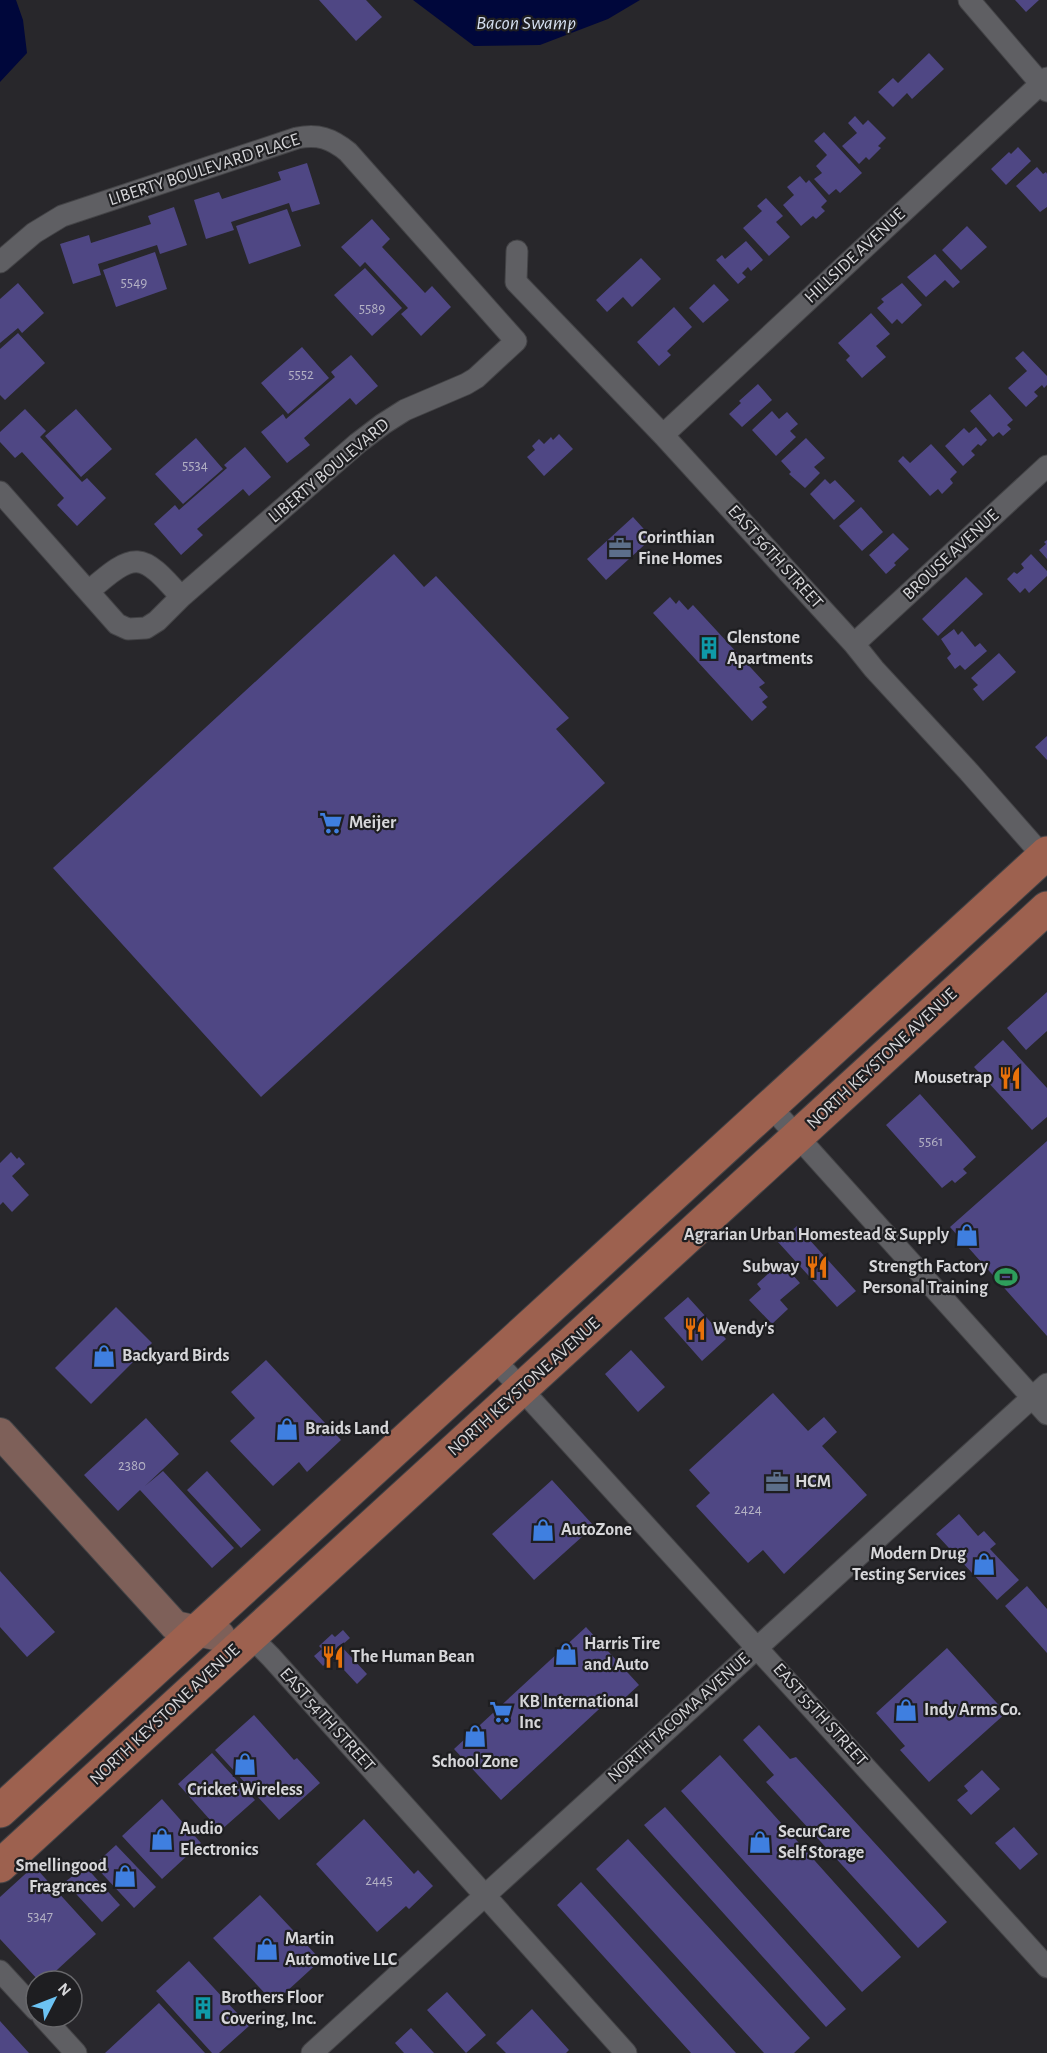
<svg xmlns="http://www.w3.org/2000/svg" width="1047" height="2053" viewBox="0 0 1047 2053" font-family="'Alegreya Sans',sans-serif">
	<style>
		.water { fill: #00073b }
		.building { fill: #4f4784 }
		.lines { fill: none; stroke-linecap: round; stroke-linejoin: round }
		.street-casing { stroke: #434346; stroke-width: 23 }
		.secondary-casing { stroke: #434346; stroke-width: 32 }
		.primary-casing { stroke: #434346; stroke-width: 35 }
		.street { stroke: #5f5f63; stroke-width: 21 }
		.secondary { stroke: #7e6059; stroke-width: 30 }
		.primary { stroke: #9d614f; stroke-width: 33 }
		.labels { text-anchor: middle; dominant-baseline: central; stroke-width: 4.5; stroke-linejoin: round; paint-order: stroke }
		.number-label { font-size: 15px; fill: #b4b2c4 }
		.street-label { font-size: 18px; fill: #d6d6d9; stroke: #1e1e21 }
		.poi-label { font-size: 18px; font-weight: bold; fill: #d6d6d9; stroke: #1e1e21; text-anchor: start }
		.water-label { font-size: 20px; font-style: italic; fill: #d3ddee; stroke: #1e1e21 }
	</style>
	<rect width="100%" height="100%" fill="#28272b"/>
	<path class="water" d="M 0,0 L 16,0 L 23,20 L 27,53 L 0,82 Z
		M 413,0 L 640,0 L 608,19 L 540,45 L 474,46 Z"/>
	<path class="building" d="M 319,0 L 366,0 L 382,17 L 356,41 Z
		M 1015,0 L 1039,0 L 1026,12 Z
		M 929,53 L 944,69 L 912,99 L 907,93 L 893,107 L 878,92 L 893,78 L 898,83 Z
		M 855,116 L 863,125 L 868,120 L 886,138 L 878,146 L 881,148 L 869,160 L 866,157 L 859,164 L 842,146 L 857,133 L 848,123 Z
		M 824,132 L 862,173 L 840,193 L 836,189 L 829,195 L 814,179 L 822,173 L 816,166 L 827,155 L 814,141 Z
		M 1018,147 L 1031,161 L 1006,185 L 991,169 L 1009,152 L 1011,154 Z
		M 307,163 L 320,204 L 292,212 L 289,203 L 231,222 L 234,230 L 206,239 L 194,200 L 219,192 L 222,199 L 281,180 L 278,172 Z
		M 1037,167 L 1043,174 L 1046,172 L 1047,174 L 1047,207 L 1040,212 L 1016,186 Z
		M 800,176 L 806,183 L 809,180 L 827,201 L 821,207 L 825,211 L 816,219 L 813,216 L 801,226 L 783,205 L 794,195 L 787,187 Z
		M 766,198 L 783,216 L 776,222 L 790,237 L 769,256 L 743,228 L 762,211 L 757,206 Z
		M 174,207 L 187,245 L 160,254 L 157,245 L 98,264 L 101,275 L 73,284 L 60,244 L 89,235 L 91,243 L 151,224 L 148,216 Z
		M 287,209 L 301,246 L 249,264 L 236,226 Z
		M 372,219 L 390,239 L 382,247 L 425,293 L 432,286 L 451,307 L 421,336 L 401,314 L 408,308 L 365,262 L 360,267 L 341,247 Z
		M 967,226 L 987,247 L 961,270 L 942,250 Z
		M 746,241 L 763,260 L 751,271 L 748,267 L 742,273 L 746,277 L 738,284 L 716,260 L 722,255 L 725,259 Z
		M 155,252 L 167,289 L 116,307 L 103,270 Z
		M 935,254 L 960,282 L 953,288 L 945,280 L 926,297 L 907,277 Z
		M 641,258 L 661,279 L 632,307 L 623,297 L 607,312 L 596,300 Z
		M 365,268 L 402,308 L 372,336 L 334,295 Z
		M 18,283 L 44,313 L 22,333 L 18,328 L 0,343 L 0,299 Z
		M 902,283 L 922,305 L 902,324 L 897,319 L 892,324 L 877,308 L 884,302 L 881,299 Z
		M 714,284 L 729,300 L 703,323 L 689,308 Z
		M 674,307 L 692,327 L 667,351 L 671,355 L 659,366 L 637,342 Z
		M 871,313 L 890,334 L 876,346 L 886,357 L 862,378 L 846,360 L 850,356 L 838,343 Z
		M 18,333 L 45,363 L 5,400 L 0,395 L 0,349 Z
		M 302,347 L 329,378 L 288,414 L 261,383 Z
		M 1023,351 L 1047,376 L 1047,385 L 1044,388 L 1042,385 L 1034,392 L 1038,396 L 1026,407 L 1008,388 L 1027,371 L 1015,358 Z
		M 351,355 L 378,386 L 356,405 L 350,398 L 304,438 L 310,445 L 287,463 L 261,432 L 283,414 L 286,419 L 335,377 L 331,372 Z
		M 758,384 L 772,400 L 742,427 L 729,414 L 741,403 L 739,401 Z
		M 990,394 L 1013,420 L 1007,425 L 1011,429 L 1003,436 L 999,432 L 993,437 L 970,411 Z
		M 25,409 L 46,431 L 40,437 L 82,482 L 87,478 L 106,498 L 77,526 L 57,505 L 64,498 L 22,452 L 15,458 L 0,442 L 0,432 Z
		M 76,409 L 112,449 L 81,477 L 45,436 Z
		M 772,411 L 779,419 L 787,412 L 798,424 L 790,431 L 796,437 L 776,456 L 752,430 Z
		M 976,427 L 987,440 L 981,446 L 978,444 L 971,451 L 975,455 L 963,466 L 945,446 L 964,428 L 969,433 Z
		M 559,434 L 573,449 L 544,476 L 527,457 L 535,450 L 532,446 L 539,439 L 544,444 L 551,437 L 553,440 Z
		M 196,438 L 223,469 L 183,504 L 155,474 Z
		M 806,438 L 825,458 L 814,467 L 820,473 L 805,488 L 789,474 L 791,472 L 781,461 Z
		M 931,444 L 957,472 L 950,479 L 953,483 L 942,494 L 938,489 L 930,496 L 898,461 L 903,456 L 910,463 Z
		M 245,447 L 271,477 L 249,496 L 243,489 L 197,529 L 203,535 L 181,555 L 154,524 L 175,505 L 179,510 L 227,468 L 224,465 Z
		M 825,479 L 830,484 L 835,480 L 855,501 L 834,520 L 810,494 Z
		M 861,507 L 883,532 L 862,551 L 839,526 Z
		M 633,517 L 652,538 L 606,580 L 587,559 Z
		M 893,533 L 909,549 L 894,563 L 896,565 L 886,574 L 869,555 Z
		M 1047,540 L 1047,559 L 1039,550 L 1046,544 L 1044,542 Z
		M 394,554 L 424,587 L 436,576 L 569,718 L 556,729 L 605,783 L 261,1097 L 53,868 Z
		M 1031,554 L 1047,571 L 1047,576 L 1029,593 L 1025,588 L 1020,593 L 1007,579 L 1014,572 L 1017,574 L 1024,568 L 1021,564 Z
		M 966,577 L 983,594 L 938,636 L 922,619 Z
		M 670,597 L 676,604 L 679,600 L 688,610 L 693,605 L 765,683 L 759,687 L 768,697 L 762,702 L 767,707 L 752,721 L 653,613 Z
		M 954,629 L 958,635 L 962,631 L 975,647 L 980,643 L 987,651 L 965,670 L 960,665 L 955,669 L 947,658 L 951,654 L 941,639 Z
		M 999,653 L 1016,672 L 983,701 L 973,689 L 978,685 L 971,678 Z
		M 1047,736 L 1047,760 L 1035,747 Z
		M 1047,992 L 1047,1031 L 1026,1050 L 1007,1028 Z
		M 1003,1040 L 1047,1088 L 1047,1117 L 1032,1130 L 974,1067 Z
		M 920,1094 L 976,1157 L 963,1169 L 967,1173 L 955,1183 L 952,1180 L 942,1188 L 886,1125 Z
		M 1047,1141 L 1047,1336 L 950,1227 Z
		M 11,1152 L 17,1159 L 19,1157 L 25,1164 L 12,1176 L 29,1195 L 12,1212 L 3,1202 L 0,1205 L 0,1163 Z
		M 797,1226 L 856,1291 L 837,1307 L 778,1242 Z
		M 781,1262 L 800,1283 L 780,1300 L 788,1309 L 772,1324 L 749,1300 L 761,1289 L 757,1284 Z
		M 688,1297 L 726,1339 L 702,1361 L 664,1318 Z
		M 116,1307 L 152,1343 L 91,1404 L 55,1368 Z
		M 631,1350 L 665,1387 L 638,1412 L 605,1374 Z
		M 266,1360 L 341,1440 L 307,1472 L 299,1462 L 273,1486 L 230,1441 L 255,1418 L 231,1392 Z
		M 773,1393 L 808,1431 L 824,1417 L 837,1432 L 822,1446 L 867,1495 L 784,1574 L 763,1550 L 748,1563 L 696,1506 L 710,1493 L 689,1470 Z
		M 146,1418 L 179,1454 L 145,1486 L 163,1471 L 234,1548 L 212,1568 L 140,1490 L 118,1511 L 84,1475 Z
		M 207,1471 L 261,1530 L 241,1548 L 187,1490 Z
		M 552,1480 L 594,1526 L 534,1580 L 492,1534 Z
		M 959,1514 L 978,1536 L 984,1531 L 996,1544 L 990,1549 L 1019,1580 L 997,1600 L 936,1534 Z
		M 0,1571 L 55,1632 L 27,1657 L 0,1627 Z
		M 1027,1586 L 1047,1609 L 1047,1653 L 1005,1606 Z
		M 586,1627 L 639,1685 L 616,1706 L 610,1699 L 501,1800 L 454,1749 Z
		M 343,1630 L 350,1638 L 341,1646 L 367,1674 L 357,1684 L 332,1657 L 323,1666 L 314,1656 L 322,1649 L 319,1646 L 332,1634 L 335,1637 Z
		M 947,1648 L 1006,1713 L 929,1782 L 900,1750 L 905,1746 L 876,1713 Z
		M 254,1715 L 294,1760 L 297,1758 L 320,1783 L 279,1820 L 215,1750 Z
		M 759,1725 L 790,1759 L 796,1757 L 947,1922 L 918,1948 L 766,1782 L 774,1775 L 743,1740 Z
		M 212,1753 L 255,1800 L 220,1831 L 178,1784 Z
		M 720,1755 L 901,1957 L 862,1992 L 681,1791 Z
		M 982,1770 L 1000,1789 L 971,1815 L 957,1800 L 968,1791 L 964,1786 Z
		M 162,1799 L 201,1843 L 162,1879 L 122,1836 Z
		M 665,1807 L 846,2009 L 826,2027 L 644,1825 Z
		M 364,1819 L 414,1874 L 418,1870 L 433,1886 L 409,1909 L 406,1906 L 377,1932 L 316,1864 Z
		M 1014,1827 L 1038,1854 L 1020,1870 L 995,1843 Z
		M 628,1839 L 810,2038 L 794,2053 L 764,2053 L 596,1869 Z
		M 116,1845 L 156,1887 L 134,1908 L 94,1865 Z
		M 34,1866 L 96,1934 L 45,1981 L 39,1981 L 0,1939 L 0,1897 Z
		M 85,1866 L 120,1905 L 102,1922 L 65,1882 Z
		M 581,1882 L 736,2053 L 691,2053 L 557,1905 Z
		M 260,1895 L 321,1960 L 274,2003 L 213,1938 Z
		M 189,1961 L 249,2026 L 219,2053 L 212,2053 L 156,1991 Z
		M 447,1992 L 486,2035 L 466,2053 L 427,2010 Z
		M 159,2003 L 205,2053 L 105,2053 Z
		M 532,2009 L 569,2050 L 566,2053 L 506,2053 L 496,2043 Z
		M 0,2021 L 29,2053 L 0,2053 Z
		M 411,2028 L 434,2053 L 404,2053 L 395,2043 Z"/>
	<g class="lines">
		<g class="street-casing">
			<path id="street" d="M 969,0 L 1047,91
				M 517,251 L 516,282 L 663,435 L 854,644 L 874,669 L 969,772 L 1043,856
				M 0,262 L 34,233 L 62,216 L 297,138 C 318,134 331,138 348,152 L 516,341 L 476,378 L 466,384 L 405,410 L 383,424 L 358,443 L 181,597 L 157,621 L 146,628 L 128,629 L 117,624 L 0,492
				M 663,435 L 1047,78
				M 89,591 C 135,551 141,551 181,597
				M 854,644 L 1047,466
				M 770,1106 L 1047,1414
				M 494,1359 L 1047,1967
				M 236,1640 L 259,1645 L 271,1657 L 626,2053
				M 0,1971 L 36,2010
				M 43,2017 L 76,2053
				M 312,2053 L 1047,1384"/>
		</g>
		<g class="secondary-casing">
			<path id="secondary" d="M 0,1433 L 175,1626 L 220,1636"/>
		</g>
		<g class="primary-casing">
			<path id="primary" d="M 0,1811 L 1047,853
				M 0,1866 L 1047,908"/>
		</g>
		<use href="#street" class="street"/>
		<use href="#secondary" class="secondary"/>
		<use href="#primary" class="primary"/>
	</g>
	<defs>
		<g id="office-bare" transform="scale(1.8)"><path d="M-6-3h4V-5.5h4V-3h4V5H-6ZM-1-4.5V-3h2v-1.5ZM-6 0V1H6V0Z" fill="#5c6f8a" stroke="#1e1e21" stroke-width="2.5" paint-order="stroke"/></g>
		<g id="building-bare" transform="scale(1.8)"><path d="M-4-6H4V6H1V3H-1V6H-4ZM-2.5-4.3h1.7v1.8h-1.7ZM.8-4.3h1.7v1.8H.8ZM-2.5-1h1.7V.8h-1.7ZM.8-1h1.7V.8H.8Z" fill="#0f9aa8" stroke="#1e1e21" stroke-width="2.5" paint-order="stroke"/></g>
		<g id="supermarket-bare" transform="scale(1.8)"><path d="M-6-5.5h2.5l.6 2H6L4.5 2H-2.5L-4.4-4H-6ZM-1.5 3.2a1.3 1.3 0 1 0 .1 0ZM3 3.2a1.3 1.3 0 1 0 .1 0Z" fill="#3f7fe0" stroke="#1e1e21" stroke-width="2.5" paint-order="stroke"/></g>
		<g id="restaurant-bare" transform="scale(1.8)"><path d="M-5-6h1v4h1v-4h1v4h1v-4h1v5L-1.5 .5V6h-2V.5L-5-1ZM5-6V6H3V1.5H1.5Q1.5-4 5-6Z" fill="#e8710a" stroke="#1e1e21" stroke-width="2.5" paint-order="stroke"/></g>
		<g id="shop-bare" transform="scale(1.8)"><path d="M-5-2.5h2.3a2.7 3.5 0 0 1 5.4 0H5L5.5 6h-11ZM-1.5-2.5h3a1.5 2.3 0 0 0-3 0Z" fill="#3f7fe0" stroke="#1e1e21" stroke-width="2.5" paint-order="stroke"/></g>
		<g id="stadium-bare" transform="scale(1.8)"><path d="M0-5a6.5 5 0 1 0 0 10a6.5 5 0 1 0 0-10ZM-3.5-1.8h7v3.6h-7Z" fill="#2e9e5b" stroke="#1e1e21" stroke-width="2.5" paint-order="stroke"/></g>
	</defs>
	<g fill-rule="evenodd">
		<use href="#office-bare" x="620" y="548"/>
		<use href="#building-bare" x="709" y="648"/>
		<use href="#supermarket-bare" x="331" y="823"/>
		<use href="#restaurant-bare" x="1010" y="1078"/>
		<use href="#shop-bare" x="967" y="1235"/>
		<use href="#restaurant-bare" x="817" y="1267"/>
		<use href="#stadium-bare" x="1006" y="1277"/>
		<use href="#restaurant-bare" x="695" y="1329"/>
		<use href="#shop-bare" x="104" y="1356"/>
		<use href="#shop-bare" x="287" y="1429"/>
		<use href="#office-bare" x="777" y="1482"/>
		<use href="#shop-bare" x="543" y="1530"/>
		<use href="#shop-bare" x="984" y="1564"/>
		<use href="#shop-bare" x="566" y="1654"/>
		<use href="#restaurant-bare" x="333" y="1657"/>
		<use href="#shop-bare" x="906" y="1710"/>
		<use href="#supermarket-bare" x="501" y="1712"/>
		<use href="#shop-bare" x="475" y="1736"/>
		<use href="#shop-bare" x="245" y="1764"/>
		<use href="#shop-bare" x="162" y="1839"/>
		<use href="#shop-bare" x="760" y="1842"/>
		<use href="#shop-bare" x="125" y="1876"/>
		<use href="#shop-bare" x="267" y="1949"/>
		<use href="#building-bare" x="203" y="2008"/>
	</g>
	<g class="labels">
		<g class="number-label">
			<text x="134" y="282">5549</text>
			<text x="372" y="308">5589</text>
			<text x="301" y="374">5552</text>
			<text x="195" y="465">5534</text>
			<text x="931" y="1141">5561</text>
			<text x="132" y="1465">2380</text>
			<text x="748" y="1509">2424</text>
			<text x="379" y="1880">2445</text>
			<text x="40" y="1916">5347</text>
		</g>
		<g class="street-label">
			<text transform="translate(204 170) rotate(-18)">LIBERTY BOULEVARD PLACE</text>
			<text transform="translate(855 256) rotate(-43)">HILLSIDE AVENUE</text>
			<text transform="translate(329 471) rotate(-40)">LIBERTY BOULEVARD</text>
			<text transform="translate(951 555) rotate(-43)">BROUSE AVENUE</text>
			<text transform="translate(775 557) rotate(48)">EAST 56TH STREET</text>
			<text transform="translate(882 1059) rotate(-43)">NORTH KEYSTONE AVENUE</text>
			<text transform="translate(524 1387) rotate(-42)">NORTH KEYSTONE AVENUE</text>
			<text transform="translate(165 1715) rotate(-43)">NORTH KEYSTONE AVENUE</text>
			<text transform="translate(820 1715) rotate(48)">EAST 55TH STREET</text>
			<text transform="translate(679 1718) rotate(-42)">NORTH TACOMA AVENUE</text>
			<text transform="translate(327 1720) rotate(48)">EAST 54TH STREET</text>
		</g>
		<g class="poi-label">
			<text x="638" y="538">Corinthian<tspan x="638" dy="21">Fine Homes</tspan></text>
			<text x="727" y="638">Glenstone<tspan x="727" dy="21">Apartments</tspan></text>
			<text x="349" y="823">Meijer</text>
			<text x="992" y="1078" text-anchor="end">Mousetrap</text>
			<text x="949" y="1235" text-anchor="end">Agrarian Urban Homestead &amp; Supply</text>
			<text x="799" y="1267" text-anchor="end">Subway</text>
			<text x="988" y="1267" text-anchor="end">Strength Factory<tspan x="988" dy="21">Personal Training</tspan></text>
			<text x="713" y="1329">Wendy's</text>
			<text x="122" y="1356">Backyard Birds</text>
			<text x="305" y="1429">Braids Land</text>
			<text x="795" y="1482">HCM</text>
			<text x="561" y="1530">AutoZone</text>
			<text x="966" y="1554" text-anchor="end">Modern Drug<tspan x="966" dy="21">Testing Services</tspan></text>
			<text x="584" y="1644">Harris Tire<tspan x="584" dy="21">and Auto</tspan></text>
			<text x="351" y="1657">The Human Bean</text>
			<text x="519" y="1702">KB International<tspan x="519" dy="21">Inc</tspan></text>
			<text x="924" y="1710">Indy Arms Co.</text>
			<text x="475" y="1762" text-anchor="middle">School Zone</text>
			<text x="245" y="1790" text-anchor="middle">Cricket Wireless</text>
			<text x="180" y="1829">Audio<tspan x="180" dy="21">Electronics</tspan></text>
			<text x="778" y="1832">SecurCare<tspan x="778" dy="21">Self Storage</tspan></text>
			<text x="107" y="1866" text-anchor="end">Smellingood<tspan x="107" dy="21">Fragrances</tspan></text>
			<text x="285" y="1939">Martin<tspan x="285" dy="21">Automotive LLC</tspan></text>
			<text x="221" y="1998">Brothers Floor<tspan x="221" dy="21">Covering, Inc.</tspan></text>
		</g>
		<g class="water-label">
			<text x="526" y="23">Bacon Swamp</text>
		</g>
	</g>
	<g transform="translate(54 1999) rotate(48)"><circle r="28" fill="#1e1e21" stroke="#68686b" stroke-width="1.5"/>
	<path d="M0-4.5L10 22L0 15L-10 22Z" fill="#6cc3f3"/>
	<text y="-9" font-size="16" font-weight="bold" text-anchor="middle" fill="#d6d6d9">N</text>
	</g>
</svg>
